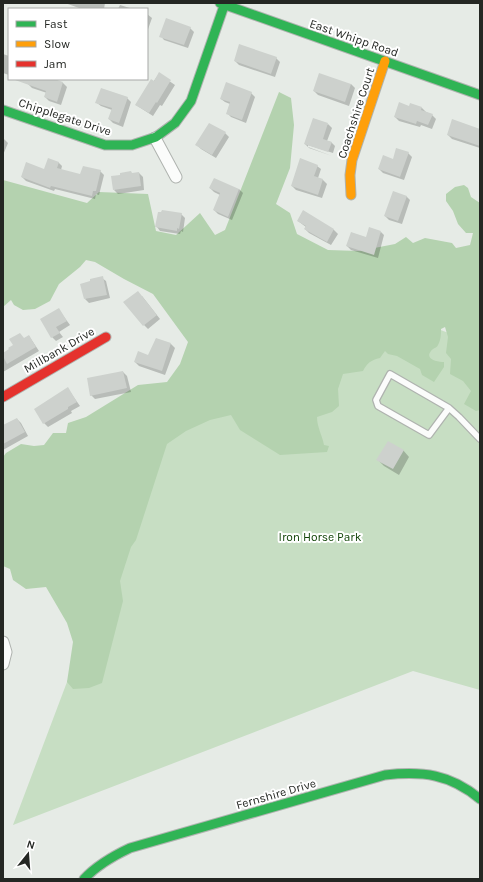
<svg xmlns="http://www.w3.org/2000/svg" width="483" height="882" viewBox="0 0 483 882" font-family="Karla,sans-serif">
	<style>
		.green { fill: #c7dec3 }
		.forest { fill: #b4d2af }
		.shadow { fill: #0003 }
		.building { fill: #cdd1cd }
		.lines { fill: none; stroke-linecap: round; stroke-linejoin: round }
		.lane-casing { stroke: #afb3af; stroke-width: 8 }
		.street-casing { stroke: #afb3af; stroke-width: 13 }
		.fast-casing { stroke: #afb3af; stroke-width: 11 }
		.slow-casing { stroke: #afb3af; stroke-width: 11 }
		.jam-casing { stroke: #afb3af; stroke-width: 11 }
		.lane { stroke: #fbfcfb; stroke-width: 5.5 }
		.street { stroke: #fbfcfb; stroke-width: 11 }
		.fast { stroke: #30b455; stroke-width: 9 }
		.slow { stroke: #ff9f0a; stroke-width: 9 }
		.jam { stroke: #e5322d; stroke-width: 9 }
		.labels { text-anchor: middle; dominant-baseline: central; stroke-width: 4; stroke-linejoin: round; paint-order: stroke }
		.street-label { font-size: 12px; fill: #242723; stroke: #fff }
		.park-label { font-size: 12px; fill: #104306; stroke: #fff }
	</style>
	<rect width="100%" height="100%" fill="#e6ebe6"/>
	<path class="green" d="M 417,321 L 480,345 L 480,690 L 413,671 L 13,825 L 161,433 Z"/>
	<path class="forest" d="M 279,92 L 291,98 L 294,125 L 290,168 L 276,204 L 290,213 L 297,234 L 328,250 L 359,251 L 395,244 L 406,237 L 413,243 L 425,238 L 452,243 L 456,248 L 470,245 L 473,233 L 466,233 L 458,224 L 453,211 L 446,201 L 446,194 L 455,187 L 464,185 L 468,188 L 471,197 L 480,203 L 480,410 L 476,411 L 464,404 L 471,391 L 463,381 L 450,374 L 451,359 L 446,353 L 448,337 L 445,327 L 441,329 C 441,334 441,340 438,345 C 437,348 433,348 431,351 C 424,360 439,362 444,362 L 444,367 L 434,382 L 422,375 L 420,369 L 397,356 L 388,354 L 385,351 L 380,358 C 371,360 367,363 363,371 L 343,374 L 338,389 L 339,406 L 332,412 L 317,417 C 317,427 322,435 324,445 L 329,446 L 327,452 L 280,455 L 240,430 L 231,415 L 210,420 L 186,431 L 167,444 L 136,540 L 131,547 L 120,581 L 123,601 L 102,683 L 89,688 L 73,689 L 67,682 L 73,642 L 67,623 L 46,587 L 26,589 L 13,580 L 10,569 L 3,566 L 3,457 L 6,453 L 21,444 L 34,446 L 44,445 L 53,433 L 66,433 L 68,423 L 86,417 L 138,385 L 167,382 L 180,364 L 188,342 L 153,294 L 124,279 L 95,262 L 86,260 L 80,267 L 59,284 L 50,301 L 35,309 L 23,310 L 14,305 L 11,300 L 3,307 L 3,180 L 87,203 L 99,192 L 148,194 L 156,231 L 176,235 L 200,213 L 215,235 L 225,230 Z"/>
	<path class="shadow" d="M 65,3 L 105,3 L 104,9 L 82,9 Z
		M 120,5 L 133,9 L 118,9 Z
		M 147,14 L 152,18 L 147,32 Z
		M 190,28 L 194,32 L 188,48 L 164,40 L 161,36 Z
		M 3,54 L 9,56 L 9,75 L 3,73 Z
		M 276,58 L 280,62 L 275,77 L 239,65 L 235,61 Z
		M 159,74 L 175,85 L 162,106 L 160,105 L 153,116 L 136,105 Z
		M 30,79 L 58,79 L 57,81 L 63,83 L 67,87 L 61,105 L 49,101 L 45,97 L 47,93 L 32,88 L 28,84 Z
		M 351,84 L 355,88 L 349,106 L 318,95 L 314,91 Z
		M 251,93 L 255,97 L 246,123 L 231,117 L 227,113 L 230,104 L 225,102 L 221,99 Z
		M 127,98 L 131,102 L 123,127 L 113,123 L 109,119 L 112,110 L 101,106 L 97,103 Z
		M 409,107 L 422,108 L 426,112 L 432,115 L 436,119 L 432,129 L 421,125 L 420,127 L 399,121 L 395,117 Z
		M 328,124 L 332,128 L 327,141 L 331,142 L 335,146 L 333,153 L 308,145 L 308,147 L 332,156 L 309,148 L 305,144 Z
		M 480,130 L 480,148 L 452,139 L 448,135 Z
		M 225,133 L 229,137 L 216,158 L 201,149 L 197,145 Z
		M 3,138 L 8,143 L 3,155 Z
		M 408,153 L 412,157 L 404,180 L 383,173 L 379,169 L 393,160 Z
		M 58,162 L 62,166 L 61,170 L 81,176 L 100,171 L 104,175 L 99,195 L 96,194 L 95,199 L 55,189 L 54,191 L 26,181 L 22,177 L 45,170 Z
		M 317,166 L 321,169 L 318,178 L 323,180 L 327,184 L 322,198 L 296,190 L 292,186 Z
		M 139,173 L 143,177 L 144,190 L 118,194 L 114,190 L 133,174 Z
		M 210,188 L 239,189 L 243,193 L 232,220 L 218,214 L 214,210 L 220,195 L 214,192 Z
		M 406,196 L 410,200 L 402,224 L 389,220 L 385,216 Z
		M 303,212 L 334,230 L 338,234 L 331,245 L 309,233 L 305,229 L 306,227 L 298,221 Z
		M 181,214 L 185,218 L 183,232 L 181,231 L 180,234 L 160,231 L 157,227 Z
		M 381,232 L 384,235 L 378,258 L 351,250 L 347,246 Z
		M 102,278 L 106,281 L 110,298 L 89,303 L 85,299 Z
		M 142,296 L 160,319 L 148,329 L 144,325 Z
		M 59,310 L 70,325 L 59,332 L 63,337 L 56,341 L 52,337 Z
		M 29,336 L 39,351 L 3,372 L 3,354 Z
		M 156,339 L 171,344 L 175,348 L 165,375 L 139,366 L 135,362 L 149,356 Z
		M 123,372 L 127,376 L 131,392 L 95,399 L 91,395 Z
		M 68,389 L 80,406 L 71,411 L 72,413 L 48,427 L 44,423 Z
		M 17,419 L 21,423 L 28,436 L 3,450 L 3,426 Z
		M 403,450 L 409,457 L 399,475 L 384,466 L 378,460 Z"/>
	<path class="building" d="M 166,18 L 191,27 L 184,45 L 159,37 Z
		M 239,44 L 277,57 L 271,74 L 234,61 Z
		M 159,72 L 171,80 L 157,103 L 156,102 L 149,113 L 135,105 L 151,79 L 154,81 Z
		M 319,73 L 351,84 L 345,102 L 313,91 Z
		M 15,79 L 54,79 L 63,82 L 57,102 L 44,97 L 46,91 L 15,80 Z
		M 226,82 L 252,92 L 242,120 L 226,114 L 230,102 L 220,99 Z
		M 101,88 L 128,97 L 119,123 L 108,119 L 112,108 L 95,103 Z
		M 399,102 L 409,106 L 410,103 L 422,107 L 421,110 L 433,114 L 428,125 L 417,121 L 416,124 L 394,117 Z
		M 313,118 L 328,123 L 323,139 L 332,142 L 328,152 L 304,144 Z
		M 452,119 L 480,129 L 480,146 L 447,135 Z
		M 209,123 L 226,132 L 212,155 L 195,145 Z
		M 396,148 L 409,152 L 400,177 L 378,169 L 383,155 L 393,159 Z
		M 48,158 L 59,162 L 57,168 L 80,174 L 83,166 L 101,170 L 96,191 L 93,191 L 92,196 L 51,186 L 50,188 L 21,177 L 26,162 L 44,169 Z
		M 300,158 L 318,165 L 314,176 L 323,179 L 318,195 L 291,186 Z
		M 131,171 L 132,173 L 139,172 L 141,186 L 113,190 L 111,176 L 120,175 L 120,173 Z
		M 214,178 L 239,189 L 228,217 L 213,210 L 220,193 L 209,188 Z
		M 393,191 L 407,196 L 398,221 L 384,216 Z
		M 162,210 L 182,213 L 179,229 L 177,228 L 177,231 L 155,227 L 158,212 L 161,212 Z
		M 303,210 L 334,229 L 327,242 L 304,229 L 306,226 L 297,221 Z
		M 369,227 L 381,231 L 374,255 L 346,246 L 351,232 L 366,237 Z
		M 103,276 L 107,295 L 84,299 L 80,284 L 90,281 L 90,279 Z
		M 138,291 L 157,315 L 143,326 L 123,302 Z
		M 59,308 L 67,321 L 56,327 L 60,333 L 51,338 L 40,319 Z
		M 20,333 L 24,338 L 29,335 L 36,347 L 7,364 L 3,356 L 3,353 L 9,349 L 8,348 L 13,345 L 9,339 Z
		M 156,338 L 171,343 L 162,371 L 134,362 L 138,351 L 148,355 Z
		M 123,371 L 127,388 L 90,396 L 87,378 Z
		M 68,387 L 77,402 L 68,407 L 68,409 L 43,424 L 34,409 Z
		M 17,418 L 25,432 L 3,444 L 3,425 Z
		M 388,441 L 404,450 L 393,469 L 376,460 Z"/>
	<g class="lines">
		<g class="lane-casing">
			<path id="lane" d="M 449,408 L 429,435 L 378,406 L 376,400 L 390,374 L 449,408 L 459,417 L 480,439"/>
		</g>
		<g class="street-casing">
			<path id="street" d="M 155,138 L 176,177
				M 3,642 L 6,652 L 3,664"/>
		</g>
		<g class="fast-casing">
			<path id="fast" d="M 220,3 L 480,95
				M 3,110 L 105,145 L 132,145 L 156,137 L 175,123 L 191,101 L 225,3
				M 84,879 C 97,865 113,856 130,848 L 385,775 C 423,771 450,774 480,799"/>
		</g>
		<g class="slow-casing">
			<path id="slow" d="M 351,195 L 350,175 L 352,160 L 385,61"/>
		</g>
		<g class="jam-casing">
			<path id="jam" d="M 3,397 L 106,337"/>
		</g>
		<use href="#lane" class="lane"/>
		<use href="#street" class="street"/>
		<use href="#fast" class="fast"/>
		<use href="#slow" class="slow"/>
		<use href="#jam" class="jam"/>
	</g>
	<g class="labels">
		<g class="street-label">
			<text transform="translate(354 38) rotate(19)">East Whipp Road</text>
			<text transform="translate(356 113) rotate(-72)">Coachshire Court</text>
			<text transform="translate(65 117) rotate(18)">Chipplegate Drive</text>
			<text transform="translate(59 350) rotate(-30)">Millbank Drive</text>
			<text transform="translate(276 794) rotate(-16)">Fernshire Drive</text>
		</g>
		<g class="park-label">
			<text x="320" y="537">Iron Horse Park</text>
		</g>
	</g>
	<rect width="483" height="882" fill="none" stroke="#242723" stroke-width="8"/>
	<rect x="8" y="8" width="140" height="72" fill="#ffffff" stroke="#a7a9a7"/>
	<rect x="16" y="21" width="20" height="6" fill="#30b455" stroke="#a7a9a7"/>
	<text x="44" y="28" font-size="12" fill="#242723">Fast</text>
	<rect x="16" y="41" width="20" height="6" fill="#ff9f0a" stroke="#a7a9a7"/>
	<text x="44" y="48" font-size="12" fill="#242723">Slow</text>
	<rect x="16" y="61" width="20" height="6" fill="#e5322d" stroke="#a7a9a7"/>
	<text x="44" y="68" font-size="12" fill="#242723">Jam</text>
	<g transform="translate(28 854) rotate(17)" stroke="#ffffff" stroke-width="3" paint-order="stroke">
	<path d="M0-3L7 15L0 10L-7 15Z" fill="#242723"/>
	<text y="-6" font-size="11" font-weight="bold" text-anchor="middle" fill="#242723">N</text>
	</g>
</svg>
